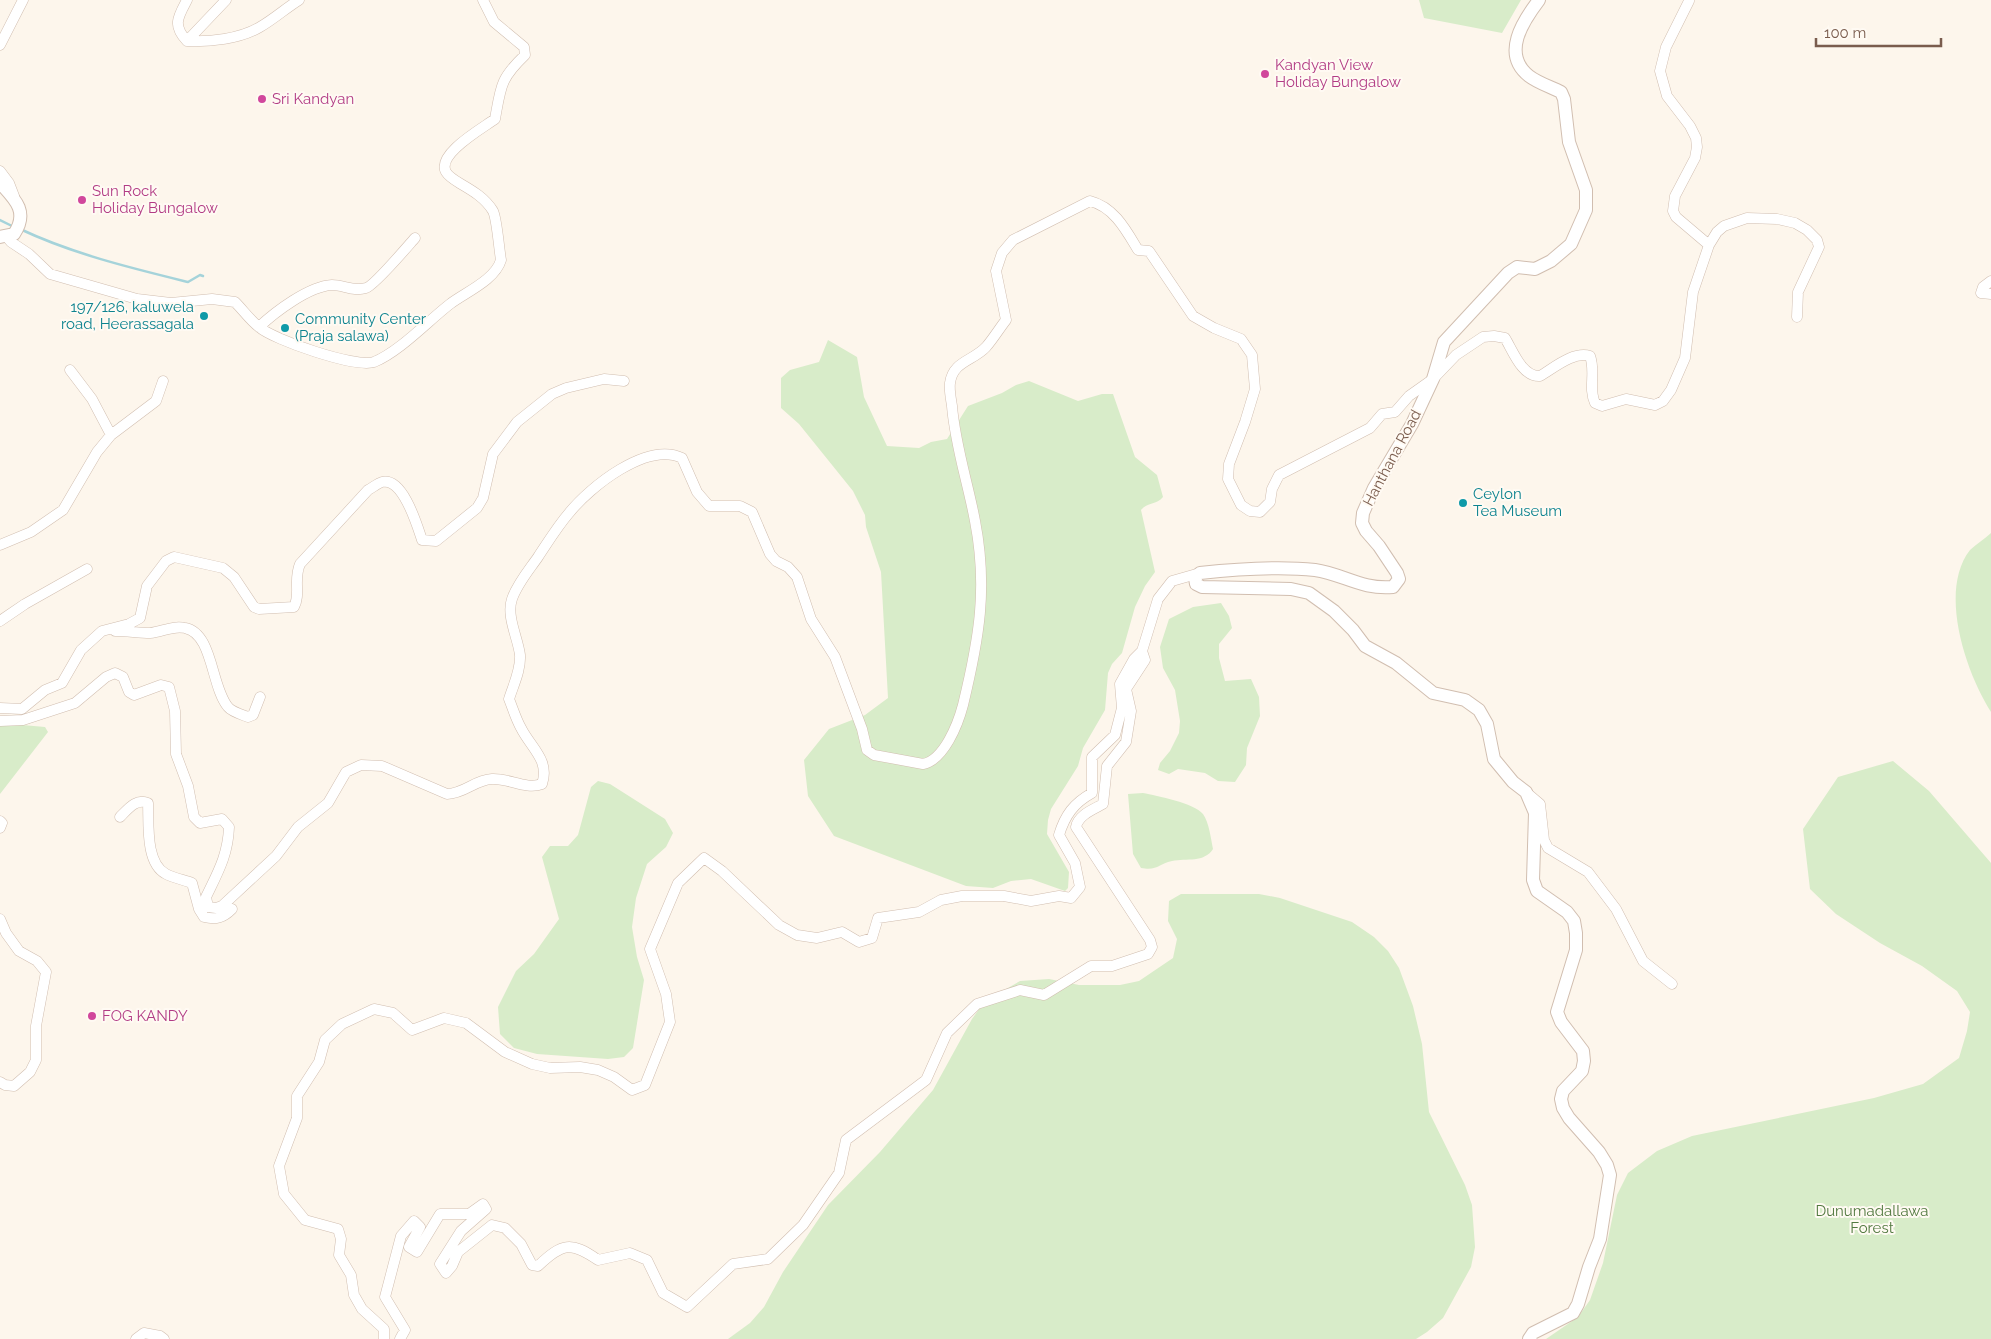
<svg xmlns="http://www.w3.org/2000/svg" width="1991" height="1339" viewBox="0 0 1991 1339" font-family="Raleway,sans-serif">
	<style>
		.green { fill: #d8ecc9 }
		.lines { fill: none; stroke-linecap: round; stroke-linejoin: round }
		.stream { stroke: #a5d3da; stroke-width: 2.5 }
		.minor-casing { stroke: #d1beb0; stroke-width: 11 }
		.tertiary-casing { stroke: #d1beb0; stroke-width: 14 }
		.minor { stroke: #fff; stroke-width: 10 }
		.tertiary { stroke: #fff; stroke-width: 12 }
		.hotel-dot { fill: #d1479c; stroke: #fffaf3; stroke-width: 2 }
		.culture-dot { fill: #0f9aa8; stroke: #fffaf3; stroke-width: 2 }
		.labels { text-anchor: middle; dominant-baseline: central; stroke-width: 4; stroke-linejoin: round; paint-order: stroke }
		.hotel-label { font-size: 15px; fill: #b23c85; stroke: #fffaf3; text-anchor: start }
		.culture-label { font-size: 15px; fill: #0d838f; stroke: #fffaf3; text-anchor: start }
		.street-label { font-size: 15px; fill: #7a5c4d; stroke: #fffaf3 }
		.park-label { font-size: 15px; fill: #537a41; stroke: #fffaf3 }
	</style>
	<rect width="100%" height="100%" fill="#fdf6ec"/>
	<path class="green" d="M 1419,0 L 1521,0 L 1502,33 L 1424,18 Z
		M 828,340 L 857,357 L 864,397 L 887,446 L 919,448 L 931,442 L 947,439 L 968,406 L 1002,393 L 1016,385 L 1029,381 L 1078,401 L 1102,394 L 1113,394 L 1135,457 L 1157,475 L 1163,497 C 1157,505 1147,502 1141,510 L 1155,572 L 1145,586 L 1135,607 L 1122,653 L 1112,664 L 1108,673 L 1105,710 L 1083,748 L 1078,766 L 1051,809 L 1048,820 L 1047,834 L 1069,872 L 1068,888 L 1065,891 L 1031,879 L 1011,881 L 993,888 L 966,886 L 834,836 L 808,796 L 804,760 L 829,729 L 865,715 L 888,698 L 881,572 L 866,527 L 865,515 L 853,491 L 799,424 L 781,408 L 781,378 L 790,370 L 819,362 Z
		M 1991,533 L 1991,712 C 1966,673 1938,591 1970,550 C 1976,544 1985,539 1991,533 Z
		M 1221,603 L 1229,616 L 1232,628 L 1219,644 L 1219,658 L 1225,681 L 1251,679 L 1259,697 L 1260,716 L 1247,748 L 1246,765 L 1235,782 L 1218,781 L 1205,773 L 1178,769 L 1169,774 L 1158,770 L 1160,763 L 1170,751 L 1179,733 L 1180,721 L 1175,690 L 1163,668 L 1160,647 L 1169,619 L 1193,607 Z
		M 0,723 L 45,727 L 48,732 L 0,794 Z
		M 1893,761 L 1929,791 L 1991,863 L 1991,1339 L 1546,1339 L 1578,1317 L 1590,1300 L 1603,1263 L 1617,1195 L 1628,1173 L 1657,1151 L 1692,1136 L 1874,1098 L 1923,1084 L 1959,1058 L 1967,1031 L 1970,1012 L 1957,991 L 1922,966 L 1880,943 L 1836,914 L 1810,889 L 1803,829 L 1838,777 Z
		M 598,781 L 610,784 L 665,819 L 673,833 L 666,847 L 647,864 L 636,898 L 632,927 L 637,957 L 644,980 L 633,1048 L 624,1057 L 608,1059 L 537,1054 L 514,1048 L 500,1034 L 498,1007 L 516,971 L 534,954 L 559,919 L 542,857 L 550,846 L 568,846 L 578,835 L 591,787 Z
		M 1143,793 C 1157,796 1194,803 1203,814 C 1209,822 1211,839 1213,849 C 1204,863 1187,858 1172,861 C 1158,864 1158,871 1141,868 L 1133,854 L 1128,794 Z
		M 1181,894 L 1259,894 L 1280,898 L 1352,922 L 1374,937 L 1388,951 L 1399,968 L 1413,1006 L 1422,1044 L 1429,1112 L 1465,1185 L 1472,1205 L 1475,1247 L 1471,1267 L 1443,1318 L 1427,1332 L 1416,1339 L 728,1339 L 750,1323 L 764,1307 L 783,1272 L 828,1205 L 880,1152 L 933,1090 L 972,1019 L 985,1001 L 1020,981 L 1049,979 L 1079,985 L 1120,985 L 1139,981 L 1173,958 L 1177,939 L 1168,921 L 1169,901 Z"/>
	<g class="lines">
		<path class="stream" d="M 0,220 L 12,226
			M 20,229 C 73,254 131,268 188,282 L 200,275 L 203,276"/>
		<g class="minor-casing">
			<path id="minor" d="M 187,0 C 178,17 172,25 187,41 C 210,42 240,39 260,27 C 274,19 286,8 299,0
				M 1689,1 L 1666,47 L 1660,71 L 1667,96 L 1690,126 L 1696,138 L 1697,147 L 1695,158 L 1675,196 L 1673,211 L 1676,217 L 1709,245
				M 187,41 L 226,0
				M 0,45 L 23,0
				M 0,171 L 9,183 L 14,196
				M 6,236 L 11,242 L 29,254 L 50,274 L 137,299 L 171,303 L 212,299 L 235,302 C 243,310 250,320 259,327 C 274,340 355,368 374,362 C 399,352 428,321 450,304 C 466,292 495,280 501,260 C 499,249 497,219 493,211 C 485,198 473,191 461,184 C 456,181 449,177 446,172 C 436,154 483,128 495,119 C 501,86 500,79 525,55 L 524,47 L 494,22 L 483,0
				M 1991,281 L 1983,287 L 1981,293 L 1991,294
				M 259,327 C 275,312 309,286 332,285 C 344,285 353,292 366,288 C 374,286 407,247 415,238
				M 70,370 L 92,399 L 111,435
				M 0,545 L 31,532 L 63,510 L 97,452 L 111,435 L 156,401 L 163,381
				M 0,621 L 25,604 L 87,569
				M 115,631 C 127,631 139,633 150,633 C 162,632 173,625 185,628 C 213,633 211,687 228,707 C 232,712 243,715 248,717 L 253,715 L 260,697
				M 1142,651 L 1158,599 L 1172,581 L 1200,573
				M 0,708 L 22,709 L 45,690 L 62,683 L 81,650 L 102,631 L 129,624 L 140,618 L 147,586 L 166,561 L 174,557 L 223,568 L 234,577 L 254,607 L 259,609 L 294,607 C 301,594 293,580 300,564 L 368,490 C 372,488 378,483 382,482 C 403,477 417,525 422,540 L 436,541 L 477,508 L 483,498 L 493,454 L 517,422 L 552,394 L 566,388 L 604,379 L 624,381
				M 0,721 L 23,720 L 75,703 L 106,677 L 115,673 L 123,677 L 129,692 L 134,695 L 161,685 L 169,687 L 175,711 L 176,754 L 188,786 L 194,817 L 200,823 L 222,819 L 229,827 C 228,855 218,872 206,897 L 208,907 L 216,908 L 222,906 L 276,856 L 298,827 L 328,803 L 346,772 L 361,765 L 382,766 L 447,794 C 466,793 474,780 492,779 C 509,778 526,790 542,784 C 550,760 531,748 521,728 C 516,719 513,709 509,699 C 513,686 521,670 520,655 C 518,638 506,616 512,599 C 517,584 529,570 538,557 C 548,542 557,527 569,513 C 590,487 647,441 682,458 L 697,492 L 709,506 L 740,506 L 752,512 L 770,554 L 776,561 L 788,567 L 797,577 L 811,619 L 835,657 L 862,729 L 867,750 L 874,755 L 923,764 C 944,760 958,724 963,705 C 979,639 988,588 975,521 C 968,483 955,445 952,406 C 951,399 949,390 950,383 C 953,361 973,361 986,347 C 993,339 999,329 1006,320 L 996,271 L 1002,253 L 1013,240 L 1090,201 C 1114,207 1126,230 1138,250 L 1149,251 L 1193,316 L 1214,328 L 1241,339 L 1252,355 L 1255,389 L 1245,422 L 1229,464 L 1228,479 L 1241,505 L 1250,511 L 1260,512 L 1270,502 L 1272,489 L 1279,475 L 1370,428 L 1382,414 L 1395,412 L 1409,396 L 1433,379 L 1456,355 L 1483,337 L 1494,336 L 1505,338 C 1513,351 1522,377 1540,376 C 1554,368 1573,351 1590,356 C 1596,372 1588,388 1595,403 L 1602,406 L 1626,399 L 1655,405 L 1663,401 L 1671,390 L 1685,358 L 1693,292 L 1709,245 L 1717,232 L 1724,226 L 1747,218 L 1777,219 L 1795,223 L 1807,230 L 1817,240 L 1819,247 L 1798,292 L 1797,317
				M 1527,793 L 1540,804 L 1544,840 L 1548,848 L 1588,872 L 1616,909 L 1643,961 L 1672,984
				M 120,817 C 128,809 136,798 148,803 C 149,823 145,863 166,874 C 174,878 184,880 192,883 L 199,909 L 204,917 C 216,920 223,918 232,909 L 222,906
				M 0,821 L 2,823 L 0,828
				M 0,919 L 6,933 L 19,951 L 37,961 L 46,972 L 36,1026 L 36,1060 L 30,1072 L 14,1086 L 5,1085 L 0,1082
				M 136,1339 L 144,1333 L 160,1336 L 164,1339
				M 384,1339 L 384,1329 L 362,1309 L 354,1295 L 351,1275 L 339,1255 L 341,1239 L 338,1229 L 305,1220 L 284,1194 L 279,1166 L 297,1118 L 297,1096 L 319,1062 L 325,1040 L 342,1024 L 374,1009 L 393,1013 L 412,1030 L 444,1018 L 466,1023 L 505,1052 L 532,1064 L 550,1068 L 580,1067 L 598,1070 L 614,1077 L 632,1090 L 645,1085 L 670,1022 L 666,994 L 650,949 L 678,883 L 704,858 L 722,871 L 779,925 L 797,935 L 817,938 L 842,932 L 859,942 L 872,938 L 878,918 L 919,912 L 941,900 L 962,896 L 1004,896 L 1031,901 L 1059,896 L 1071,898 L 1080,887 L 1075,863 L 1059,835 C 1065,815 1074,803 1092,793 L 1092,757 L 1115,735 L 1122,708 L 1120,684 L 1134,659 L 1142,651 L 1145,660 L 1126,689 L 1131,711 L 1126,742 L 1107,766 L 1103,804 C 1094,809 1078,815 1076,827 L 1150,940 L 1152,947 L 1148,954 L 1112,966 L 1091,966 L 1044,995 L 1020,990 L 977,1004 L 947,1033 L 926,1080 L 846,1140 L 839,1173 L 803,1225 L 768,1259 L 733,1264 L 687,1307 L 663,1293 L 647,1260 L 630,1253 L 598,1260 C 571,1241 562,1243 538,1266 L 532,1265 L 521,1244 L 505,1228 L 492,1225 L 458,1252 L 452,1266 L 446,1273 L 440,1264 L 461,1231 L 486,1209 L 483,1204 L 469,1214 L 440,1214 L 417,1252 L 409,1247 L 420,1227 L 414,1221 L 401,1236 L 385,1297 L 405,1330 L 400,1339"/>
		</g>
		<g class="tertiary-casing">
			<path id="tertiary" d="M 0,183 C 15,199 29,212 14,234 L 0,237
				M 1529,1339 L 1533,1333 L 1573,1313 L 1578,1304 L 1589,1267 L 1600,1239 L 1610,1175 L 1607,1165 L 1599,1152 L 1569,1118 L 1563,1108 L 1561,1099 L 1563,1091 L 1582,1071 L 1584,1061 L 1583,1051 L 1561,1022 L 1557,1012 L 1576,950 L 1576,933 L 1574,921 L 1567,912 L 1537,891 L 1533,880 L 1535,813 L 1526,792 L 1513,782 L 1494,759 L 1487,724 L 1479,710 L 1465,700 L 1433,693 L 1396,663 L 1365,646 L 1353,630 L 1334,611 L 1309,593 L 1291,589 L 1202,587 L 1196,584 L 1195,578 L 1200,573 C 1238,569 1277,566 1315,570 C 1343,574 1362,590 1393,587 L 1399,579 L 1397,573 L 1379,546 L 1366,531 L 1362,523 L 1363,513 L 1374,488 L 1412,424 L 1433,379 L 1444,342 L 1508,273 L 1517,267 L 1535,269 L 1551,261 L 1571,244 L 1586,210 L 1586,190 L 1569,142 L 1564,99 L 1561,92 C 1551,87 1538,83 1529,76 C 1501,54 1523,21 1539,0"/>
		</g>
		<use href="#minor" class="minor"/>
		<use href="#tertiary" class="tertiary"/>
	</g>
	<g class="hotel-dot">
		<circle cx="1265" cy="74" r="5"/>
		<circle cx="262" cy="99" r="5"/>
		<circle cx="82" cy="200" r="5"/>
		<circle cx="92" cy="1016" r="5"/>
	</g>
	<g class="culture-dot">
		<circle cx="204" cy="316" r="5"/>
		<circle cx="285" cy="328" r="5"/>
		<circle cx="1463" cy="503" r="5"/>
	</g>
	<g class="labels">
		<g class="hotel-label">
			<text x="1275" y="65">Kandyan View<tspan x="1275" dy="17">Holiday Bungalow</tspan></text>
			<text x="272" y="99">Sri Kandyan</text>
			<text x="92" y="191">Sun Rock<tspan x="92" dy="17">Holiday Bungalow</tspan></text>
			<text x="102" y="1016">FOG KANDY</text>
		</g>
		<g class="culture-label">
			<text x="194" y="307" text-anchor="end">197/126, kaluwela<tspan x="194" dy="17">road, Heerassagala</tspan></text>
			<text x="295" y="319">Community Center<tspan x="295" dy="17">(Praja salawa)</tspan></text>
			<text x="1473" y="494">Ceylon<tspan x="1473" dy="17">Tea Museum</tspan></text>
		</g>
		<g class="street-label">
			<text transform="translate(1392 458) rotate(-62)">Hanthana Road</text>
		</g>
		<g class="park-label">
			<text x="1872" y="1211">Dunumadallawa<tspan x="1872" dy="17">Forest</tspan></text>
		</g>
	</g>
	<path d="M1816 38v8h125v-8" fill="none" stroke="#7a5c4d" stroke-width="2.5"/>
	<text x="1824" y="38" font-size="15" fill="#7a5c4d" stroke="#fffaf3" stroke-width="4" paint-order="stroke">100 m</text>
</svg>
